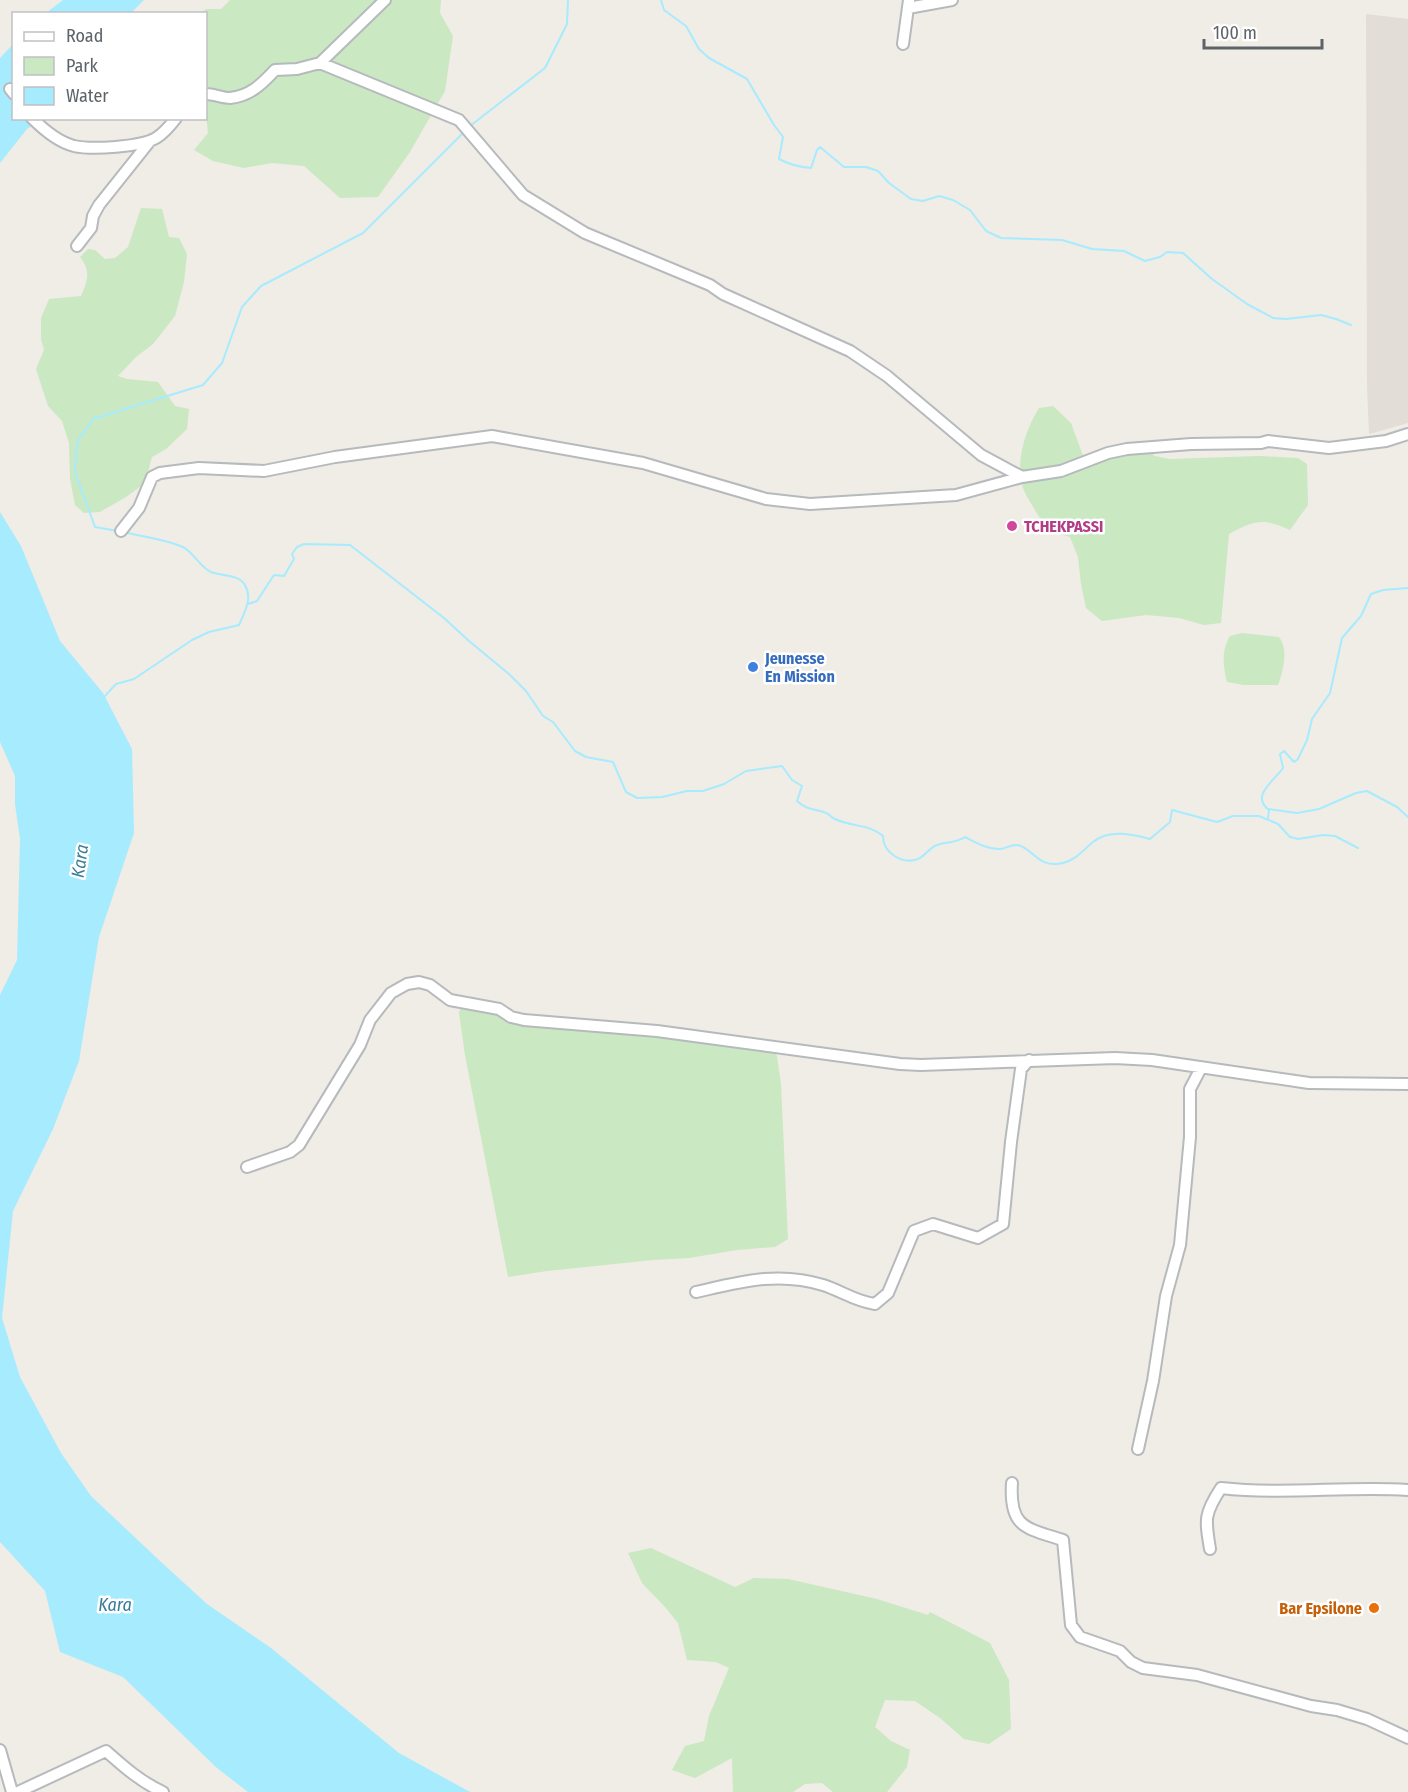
<svg xmlns="http://www.w3.org/2000/svg" width="1408" height="1792" viewBox="0 0 1408 1792" font-family="'Fira Sans Condensed',sans-serif">
	<style>
		.education { fill: #e2ddd7 }
		.green { fill: #cae8c2 }
		.water { fill: #a7ebff }
		.lines { fill: none; stroke-linecap: round; stroke-linejoin: round }
		.stream { stroke: #a7ebff; stroke-width: 2 }
		.minor-casing { stroke: #b6babd; stroke-width: 14 }
		.minor { stroke: #fff; stroke-width: 10 }
		.hotel-dot { fill: #d1479c; stroke: #fff; stroke-width: 2 }
		.shop-dot { fill: #3f7fe0; stroke: #fff; stroke-width: 2 }
		.food-dot { fill: #e8710a; stroke: #fff; stroke-width: 2 }
		.labels { text-anchor: middle; dominant-baseline: central; stroke-width: 5; stroke-linejoin: round; paint-order: stroke }
		.hotel-label { font-size: 16px; font-weight: bold; fill: #b23c85; stroke: #fff; text-anchor: start }
		.shop-label { font-size: 16px; font-weight: bold; fill: #366cbe; stroke: #fff; text-anchor: start }
		.food-label { font-size: 16px; font-weight: bold; fill: #c56008; stroke: #fff; text-anchor: end }
		.water-label { font-size: 18px; font-style: italic; fill: #377c9a; stroke: #fff }
	</style>
	<rect width="100%" height="100%" fill="#f0ece6"/>
	<path class="education" d="M 1366,14 L 1408,19 L 1408,423 L 1369,434 L 1367,387 Z"/>
	<path class="green" d="M 230,0 L 441,0 L 440,13 L 453,36 L 445,91 L 410,152 L 378,197 L 340,198 L 304,166 L 272,163 L 244,168 L 213,161 L 194,150 L 208,133 L 206,113 L 206,14 L 201,13 L 206,9 L 221,9 Z
		M 141,208 L 162,209 L 169,237 L 179,238 L 187,254 L 184,282 L 175,316 L 153,344 L 136,357 L 118,376 L 127,379 L 158,382 L 175,406 L 189,409 L 187,429 L 166,449 L 152,457 L 145,483 L 126,497 L 100,512 L 84,513 L 75,505 L 70,479 L 69,443 L 62,421 L 48,406 L 36,369 L 44,350 L 41,339 L 41,318 L 49,299 L 81,296 C 88,280 91,271 80,257 L 88,249 L 95,250 L 105,259 L 115,258 L 128,247 Z
		M 1053,406 L 1071,423 L 1086,464 L 1102,458 L 1148,451 L 1155,456 L 1169,459 L 1260,456 L 1298,458 L 1307,464 L 1308,505 L 1290,530 C 1263,518 1255,520 1229,534 L 1221,623 L 1204,625 L 1179,618 L 1146,615 L 1102,621 L 1086,608 L 1081,584 L 1078,557 L 1070,537 C 1065,535 1057,534 1052,531 C 1044,525 1037,514 1032,505 C 1029,500 1025,494 1023,488 C 1015,462 1025,430 1039,408 Z
		M 1242,633 L 1279,637 C 1289,650 1283,671 1278,685 L 1244,685 L 1227,682 C 1223,666 1221,651 1230,636 Z
		M 460,1009 L 496,1011 L 577,1027 L 773,1049 L 777,1056 L 781,1084 L 788,1239 L 775,1247 L 737,1250 L 689,1258 L 653,1260 L 547,1271 L 508,1277 L 465,1055 L 459,1013 Z
		M 651,1548 L 735,1587 L 754,1578 L 788,1579 L 877,1599 L 928,1615 L 930,1612 L 990,1643 L 1009,1680 L 1011,1729 L 989,1744 L 964,1739 L 940,1718 L 915,1701 L 885,1700 L 875,1727 L 891,1741 L 910,1750 L 907,1767 L 887,1792 L 833,1792 L 822,1783 L 805,1784 L 793,1792 L 733,1792 L 732,1758 L 695,1778 L 672,1770 L 685,1746 L 704,1741 L 709,1716 L 729,1668 L 716,1662 L 687,1660 L 678,1623 L 665,1607 L 642,1583 L 628,1553 Z"/>
	<path class="water" d="M 63,0 L 144,0 L 131,13 L 46,13 Z
		M 13,44 L 14,118 L 41,119 L 27,129 L 0,163 L 0,58 Z
		M 0,512 L 21,546 L 60,641 L 103,693 L 132,749 L 134,833 L 99,937 L 79,1061 L 53,1129 L 13,1211 L 2,1318 L 20,1377 L 61,1453 L 91,1496 L 160,1561 L 207,1604 L 271,1648 L 399,1753 L 470,1792 L 248,1792 L 217,1768 L 123,1677 L 60,1652 L 45,1591 L 0,1542 L 0,995 L 17,960 L 20,839 L 15,804 L 15,776 L 0,742 Z"/>
	<g class="lines">
		<path class="stream" d="M 661,0 L 664,10 L 686,26 L 699,49 L 709,58 L 747,79 L 774,125 L 783,137 L 779,159 C 790,165 799,167 811,168 L 817,150 L 820,147 L 844,167 L 866,167 L 878,171 L 889,183 L 911,199 L 923,201 L 939,196 L 953,200 L 970,210 L 986,231 L 1001,238 L 1062,240 L 1092,249 L 1124,251 L 1145,261 L 1160,257 L 1167,252 L 1183,253 L 1212,279 L 1247,304 L 1273,318 L 1286,319 L 1321,315 L 1336,319 L 1351,325
			M 470,126 L 545,68 L 567,24 L 568,0
			M 118,531 L 95,527 L 75,472 L 77,442 L 93,419 L 203,385 L 222,363 L 242,307 L 261,286 L 363,233 L 464,132
			M 248,604 L 257,601 L 274,575 L 284,576 L 294,559 L 292,554 L 297,547 L 304,544 L 350,545 L 444,618 L 469,641 L 509,674 L 526,691 L 543,716 L 553,722 L 575,751 L 586,757 L 613,762 L 626,792 L 637,798 L 662,797 L 687,791 L 703,791 L 724,784 L 746,771 L 782,766 L 792,780 L 802,786 L 797,801 C 809,812 817,808 828,814 C 830,815 832,818 835,819 C 852,827 869,824 883,836 C 883,852 901,865 918,859 C 925,856 929,848 937,845 C 948,841 954,844 965,837 C 975,842 988,850 1000,849 C 1006,849 1011,844 1017,845 C 1033,847 1037,869 1063,863 C 1076,860 1083,850 1093,842 C 1109,829 1132,834 1150,839 L 1170,822 L 1172,810 L 1217,822 L 1233,816 L 1259,816 L 1278,824 L 1290,837 L 1298,839 L 1323,835 L 1335,836 L 1358,848
			M 103,698 L 116,684 L 134,679 L 192,640 L 209,632 L 239,625 C 244,613 253,599 245,585 C 239,574 221,576 211,572 C 200,567 194,553 183,547 C 165,539 143,537 124,532
			M 1268,809 L 1297,813 L 1319,809 L 1356,793 L 1367,791 L 1397,807 L 1408,817
			M 1268,818 L 1269,810 C 1250,796 1274,781 1283,768 L 1280,754 L 1284,751 L 1294,762 L 1298,759 L 1307,740 L 1312,719 L 1330,693 L 1342,638 L 1361,616 L 1371,594 L 1383,590 L 1408,588"/>
		<g class="minor-casing">
			<path id="minor" d="M 908,8 L 952,0
				M 903,44 L 909,0
				M 320,63 L 459,120 L 523,195 L 585,233 L 710,285 L 723,294 L 850,351 L 887,376 L 981,455 L 1022,477 L 1061,471 L 1108,453 L 1127,449 L 1191,444 L 1261,443 L 1268,441 L 1329,448 L 1386,441 L 1408,434
				M 10,89 L 14,94
				M 206,94 C 214,94 222,98 230,98 C 250,96 262,84 275,70 L 297,69 L 320,63 L 385,0
				M 32,118 C 43,129 58,142 74,146 C 92,150 140,147 156,138 C 164,133 170,126 176,118
				M 77,246 L 91,228 L 93,216 L 99,205 L 150,141
				M 121,531 L 139,508 L 152,477 L 160,473 L 199,468 L 264,471 L 335,457 L 492,436 L 643,463 L 766,499 L 810,504 L 956,495 L 1022,477
				M 247,1167 L 290,1152 L 299,1145 L 360,1045 L 370,1020 L 391,993 L 407,984 L 419,982 L 430,985 L 450,1000 L 499,1009 L 511,1017 L 524,1020 L 657,1031 L 900,1064 L 921,1065 L 1115,1058 L 1152,1060 L 1309,1083 L 1408,1084
				M 696,1292 C 740,1282 778,1271 823,1285 C 842,1291 854,1301 875,1304 L 888,1293 L 914,1231 L 933,1224 L 978,1238 L 1003,1224 L 1011,1142 L 1021,1069 L 1029,1060
				M 1138,1449 L 1153,1381 L 1166,1296 L 1180,1245 L 1190,1137 L 1190,1089 L 1201,1068
				M 1012,1483 C 1009,1528 1026,1528 1063,1540 L 1071,1625 L 1080,1637 L 1120,1651 L 1131,1662 L 1143,1668 L 1197,1675 L 1311,1706 L 1337,1710 L 1367,1719 L 1408,1738
				M 1210,1549 C 1205,1519 1204,1514 1221,1488 C 1283,1495 1346,1486 1408,1490
				M 0,1750 L 12,1792
				M 18,1792 L 106,1751 C 124,1767 141,1782 163,1792"/>
		</g>
		<use href="#minor" class="minor"/>
	</g>
	<circle class="hotel-dot" cx="1012" cy="526" r="6"/>
	<circle class="shop-dot" cx="753" cy="667" r="6"/>
	<circle class="food-dot" cx="1374" cy="1608" r="6"/>
	<g class="labels">
		<g class="hotel-label">
			<text x="1024" y="526">TCHEKPASSI</text>
		</g>
		<g class="shop-label">
			<text x="765" y="658">Jeunesse<tspan x="765" dy="18">En Mission</tspan></text>
		</g>
		<g class="food-label">
			<text x="1362" y="1608">Bar Epsilone</text>
		</g>
		<g class="water-label">
			<text transform="translate(80 861) rotate(-82)">Kara</text>
			<text x="115" y="1605">Kara</text>
		</g>
	</g>
	<rect x="12" y="12" width="195" height="108" fill="#ffffff" stroke="#bec1c2" stroke-width="1.5"/>
	<rect x="24" y="32" width="30" height="9" fill="#ffffff" stroke="#bec1c2" stroke-width="1.5"/>
	<text x="66" y="42" font-size="18" fill="#5d6367">Road</text>
	<rect x="24" y="57" width="30" height="18" fill="#cae8c2" stroke="#bec1c2" stroke-width="1.5"/>
	<text x="66" y="72" font-size="18" fill="#5d6367">Park</text>
	<rect x="24" y="87" width="30" height="18" fill="#a7ebff" stroke="#bec1c2" stroke-width="1.5"/>
	<text x="66" y="102" font-size="18" fill="#5d6367">Water</text>
	<path d="M1204 39v9h118v-9" fill="none" stroke="#5d6367" stroke-width="3"/>
	<text x="1213" y="39" font-size="18" fill="#5d6367" stroke="#ffffff" stroke-width="4.5" paint-order="stroke">100 m</text>
</svg>
